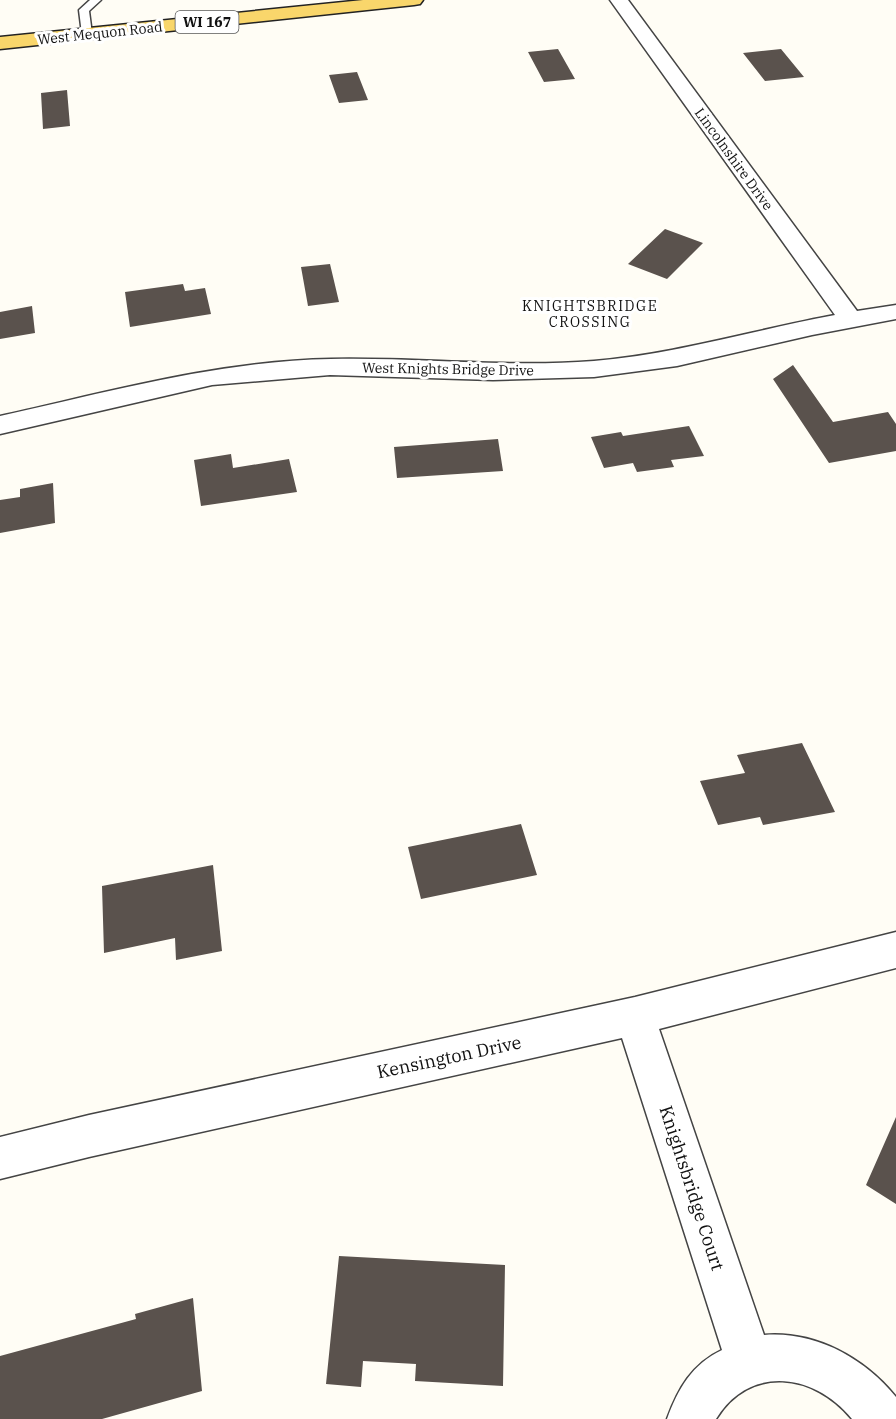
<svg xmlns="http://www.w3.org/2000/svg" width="896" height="1419" viewBox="0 0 896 1419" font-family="'IBM Plex Serif',serif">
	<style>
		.building { fill: #5a524d }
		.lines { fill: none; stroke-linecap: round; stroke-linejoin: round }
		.service-casing { stroke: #444; stroke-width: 3 }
		.minor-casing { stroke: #444; stroke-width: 3 }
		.primary-casing { stroke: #222; stroke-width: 3 }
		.service { fill: #fff; fill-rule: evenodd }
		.minor { fill: #fff; fill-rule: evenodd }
		.primary { fill: #f9d66b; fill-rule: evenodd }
		.labels { text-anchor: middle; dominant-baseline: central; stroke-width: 6; stroke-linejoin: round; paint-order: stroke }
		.shield { fill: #fff; stroke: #585858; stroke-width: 1.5 }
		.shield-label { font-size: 14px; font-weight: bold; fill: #111 }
		.far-street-label { font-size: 14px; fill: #111; stroke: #fff }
		.far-neighbourhood-label { font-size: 14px; letter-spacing: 1.5px; fill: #111; stroke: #fff }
		.near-street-label { font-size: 18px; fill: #111; stroke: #fff }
	</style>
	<rect width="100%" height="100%" fill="#fffdf5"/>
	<path class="building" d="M 558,49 L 575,79 L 544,82 L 528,52 Z
		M 781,49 L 804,77 L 765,81 L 743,53 Z
		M 357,72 L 368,100 L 339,103 L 329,75 Z
		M 67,90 L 70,126 L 43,129 L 41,93 Z
		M 665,229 L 703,243 L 667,279 L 628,264 Z
		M 330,264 L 339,302 L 308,306 L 301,267 Z
		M 183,284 L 185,291 L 205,288 L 211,314 L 130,327 L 125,292 Z
		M 32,306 L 35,333 L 0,339 L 0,312 Z
		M 793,365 L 833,422 L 888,412 L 896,424 L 896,451 L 829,463 L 773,379 Z
		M 689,426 L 704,456 L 671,460 L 674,467 L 637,472 L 633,463 L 604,468 L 591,437 L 621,432 L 623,436 Z
		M 498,439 L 503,471 L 397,478 L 394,447 Z
		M 231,454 L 233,468 L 289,459 L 297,492 L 201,506 L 194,460 Z
		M 53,483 L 55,523 L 0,533 L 0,500 L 20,497 L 20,489 Z
		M 802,743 L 835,812 L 763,825 L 760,817 L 718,825 L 700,781 L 745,773 L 737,755 Z
		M 521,824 L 537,875 L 421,899 L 408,847 Z
		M 213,865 L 222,951 L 176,960 L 175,938 L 104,953 L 102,886 Z
		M 896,1117 L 896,1204 L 866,1185 Z
		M 339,1256 L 505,1265 L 503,1386 L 415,1381 L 416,1364 L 363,1361 L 361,1387 L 326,1384 Z
		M 193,1298 L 202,1391 L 102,1419 L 0,1419 L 0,1356 L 136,1319 L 135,1314 Z"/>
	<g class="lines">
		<g class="service-casing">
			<path id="service" d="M 90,0 L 101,0 L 89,11 L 92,34 L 87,37 L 82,34 L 79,10 Z"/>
		</g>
		<g class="minor-casing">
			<path id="minor" d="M 610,0 L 628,0 L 857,311 L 896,305 L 896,319 L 812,335 L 677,366 L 594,377 L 493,380 L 330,375 L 212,385 L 0,434 L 0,416 C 109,392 218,361 331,359 C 418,357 506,368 594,361 C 676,354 754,330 835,315 Z
				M 896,932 L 896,968 L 659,1029 L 764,1335 C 816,1331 864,1358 896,1397 L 896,1419 L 852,1419 C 815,1373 749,1364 716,1419 L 667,1419 C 678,1389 692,1364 722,1350 L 622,1038 L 89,1157 L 0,1179 L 0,1137 L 89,1115 L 635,997 Z"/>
		</g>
		<g class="primary-casing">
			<path id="primary" d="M 363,0 L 423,0 L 420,4 L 414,5 L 0,49 L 0,37 Z"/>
		</g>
		<use href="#service" class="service"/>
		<use href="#minor" class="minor"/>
		<use href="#primary" class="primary"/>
	</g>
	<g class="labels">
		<rect class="shield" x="175.5" y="11" width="63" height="22" rx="4.5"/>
		<g class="shield-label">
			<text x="207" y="22">WI 167</text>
		</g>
		<g class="far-street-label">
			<text transform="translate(100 33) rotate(-6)">West Mequon Road</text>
			<text transform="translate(734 159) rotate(54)">Lincolnshire Drive</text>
			<text transform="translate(448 369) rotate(1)">West Knights Bridge Drive</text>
		</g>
		<g class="far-neighbourhood-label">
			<text x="590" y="306">KNIGHTSBRIDGE<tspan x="590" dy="16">CROSSING</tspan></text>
		</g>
		<g class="near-street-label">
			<text transform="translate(449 1057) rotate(-12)">Kensington Drive</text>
			<text transform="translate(692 1188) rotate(72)">Knightsbridge Court</text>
		</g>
	</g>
</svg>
